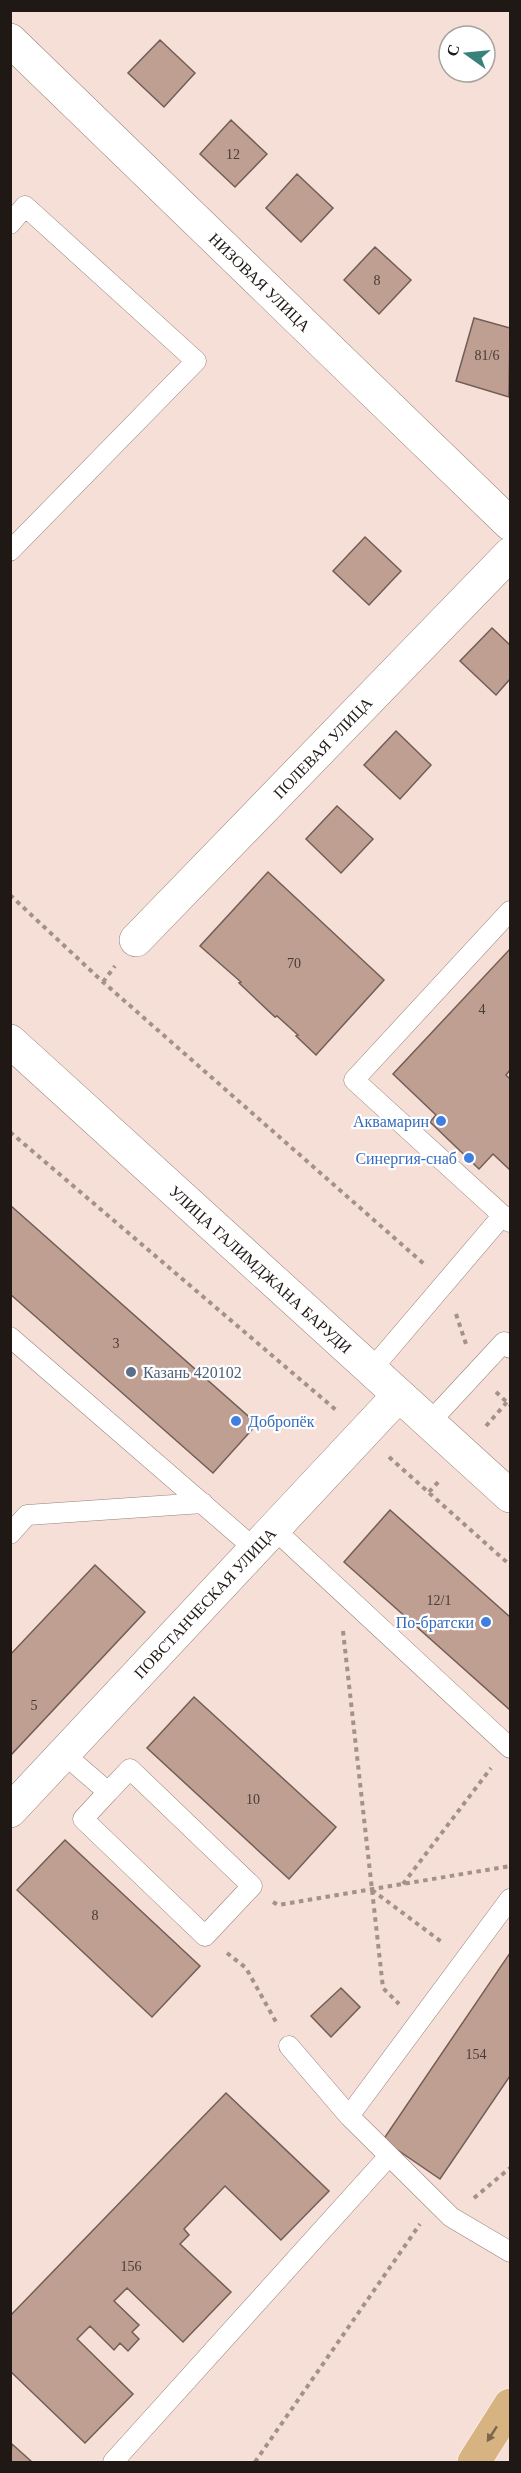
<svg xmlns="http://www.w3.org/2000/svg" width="521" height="2473" viewBox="0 0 521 2473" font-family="Georgia,serif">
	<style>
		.building { fill: #c09f93; stroke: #715e56; stroke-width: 1.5 }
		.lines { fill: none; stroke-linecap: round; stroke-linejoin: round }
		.lane-casing { stroke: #97827a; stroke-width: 21 }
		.street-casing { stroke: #97827a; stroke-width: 34 }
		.secondary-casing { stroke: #97827a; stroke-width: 34 }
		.primary-casing { stroke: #fff; stroke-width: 34 }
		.path { stroke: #a3928b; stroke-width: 4; stroke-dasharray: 4.5 4.5; stroke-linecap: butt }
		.lane { stroke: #fff; stroke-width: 20 }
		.street { stroke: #fff; stroke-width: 33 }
		.secondary { stroke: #fff; stroke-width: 33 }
		.primary { stroke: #d8b382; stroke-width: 33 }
		.oneway { fill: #7c664c }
		.shop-dot { fill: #3f7fe0; stroke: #fff; stroke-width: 2 }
		.service-dot { fill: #5c6f8a; stroke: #fff; stroke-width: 2 }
		.labels { text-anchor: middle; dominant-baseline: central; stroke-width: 4.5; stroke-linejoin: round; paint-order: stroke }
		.number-label { font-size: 14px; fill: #483a34 }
		.street-label { font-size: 16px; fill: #201815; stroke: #fff }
		.shop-label { font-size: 16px; fill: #366cbe; stroke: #fff; text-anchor: end }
		.service-label { font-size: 16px; fill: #4e5e75; stroke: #fff; text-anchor: start }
	</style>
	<rect width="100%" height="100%" fill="#f6dfd6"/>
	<path class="building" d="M 160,40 L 195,73 L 164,107 L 128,73 Z
		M 231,120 L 267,154 L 235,187 L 200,154 Z
		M 297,174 L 333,208 L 301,242 L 266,208 Z
		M 375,247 L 411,280 L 379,314 L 344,280 Z
		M 474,318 L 510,328 L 509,397 L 456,381 Z
		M 365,537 L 401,571 L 369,605 L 333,571 Z
		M 492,628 L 510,645 L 510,679 L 496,695 L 460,661 Z
		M 396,731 L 431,765 L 400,799 L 364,765 Z
		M 337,806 L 373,839 L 341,873 L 306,839 Z
		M 268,872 L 384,980 L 316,1055 L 296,1036 L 298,1035 L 277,1016 L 275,1017 L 239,983 L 241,982 L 200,946 Z
		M 510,949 L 510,1070 L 506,1075 L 510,1079 L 510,1170 L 493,1154 L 479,1169 L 430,1122 L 436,1115 L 393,1074 Z
		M 10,1205 L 257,1424 L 213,1473 L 10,1294 Z
		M 390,1510 L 510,1617 L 510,1710 L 344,1562 Z
		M 95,1565 L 145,1612 L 10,1756 L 10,1655 Z
		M 194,1697 L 336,1827 L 289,1879 L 147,1748 Z
		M 65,1840 L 200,1966 L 152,2017 L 17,1890 Z
		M 510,1953 L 510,2076 L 440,2179 L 383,2140 Z
		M 341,1988 L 360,2007 L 331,2037 L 311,2016 Z
		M 226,2093 L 329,2191 L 281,2240 L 225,2186 L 184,2229 L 189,2235 L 180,2244 L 231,2292 L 183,2342 L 127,2288 L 114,2301 L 139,2325 L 132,2332 L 139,2339 L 128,2351 L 120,2343 L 114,2350 L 90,2326 L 77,2339 L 133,2394 L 85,2443 L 10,2371 L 10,2316 Z
		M 12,2444 L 32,2462 L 10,2462 Z"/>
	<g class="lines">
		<g class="lane-casing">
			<path id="lane" d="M 10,224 L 25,206 L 196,361 L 10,551
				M 510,911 L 354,1080 L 510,1222
				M 10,1337 L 255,1549
				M 371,1370 L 503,1215
				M 429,1423 L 504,1342 L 510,1348
				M 274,1529 L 510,1748
				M 10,1534 L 27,1515 L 203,1503
				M 64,1754 L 108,1792 L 83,1819 L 205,1936 L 252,1886 L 130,1769 L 108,1792
				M 289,2046 L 349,2116 L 510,1899
				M 349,2116 L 451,2217 L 510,2252
				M 113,2462 L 389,2156"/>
		</g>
		<g class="street-casing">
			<g id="street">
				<path id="s1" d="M 10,40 L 510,524"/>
				<path id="s2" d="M 136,940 L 510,554"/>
				<path id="s3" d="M 10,1811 L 398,1396"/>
			</g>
		</g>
		<g class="secondary-casing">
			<g id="secondary">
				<path id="s4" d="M 10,1041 L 510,1496"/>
			</g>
		</g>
		<g class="primary-casing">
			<path id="primary" d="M 474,2462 L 510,2405"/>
		</g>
		<path class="path" d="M 10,895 L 103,982 L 424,1264
			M 103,982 L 115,966
			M 10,1132 L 336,1410
			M 456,1314 L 466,1344
			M 496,1392 L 510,1405
			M 486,1426 L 507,1402
			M 389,1457 L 510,1565
			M 429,1492 L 440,1480
			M 343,1631 L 383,1988 L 399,2004
			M 403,1884 L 491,1768
			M 372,1890 L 443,1943
			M 273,1902 L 278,1905 L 510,1866
			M 227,1953 L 246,1968 L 276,2022
			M 474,2198 L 510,2168
			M 255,2462 L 420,2224"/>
		<use href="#lane" class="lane"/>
		<use href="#street" class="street"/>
		<use href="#secondary" class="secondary"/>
		<use href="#primary" class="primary"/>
	</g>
	<defs><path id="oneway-solid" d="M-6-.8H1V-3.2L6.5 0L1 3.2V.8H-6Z" transform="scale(1.5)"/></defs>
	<use class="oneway" href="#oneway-solid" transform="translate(492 2434) rotate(123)"/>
	<g class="shop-dot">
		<circle cx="441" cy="1121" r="6"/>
		<circle cx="469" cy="1158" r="6"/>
		<circle cx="236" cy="1421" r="6"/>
		<circle cx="486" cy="1622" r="6"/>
	</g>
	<circle class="service-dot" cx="131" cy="1372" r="6"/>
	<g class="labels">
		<g class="number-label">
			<text x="233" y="154">12</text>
			<text x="377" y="280">8</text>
			<text x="487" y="355">81/6</text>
			<text x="294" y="963">70</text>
			<text x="482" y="1009">4</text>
			<text x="116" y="1343">3</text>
			<text x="439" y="1600">12/1</text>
			<text x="34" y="1705">5</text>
			<text x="253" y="1799">10</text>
			<text x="95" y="1915">8</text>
			<text x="476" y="2054">154</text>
			<text x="131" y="2266">156</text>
		</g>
		<g class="street-label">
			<text stroke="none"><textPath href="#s1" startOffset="348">НИЗОВАЯ УЛИЦА</textPath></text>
			<text stroke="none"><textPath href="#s2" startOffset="268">ПОЛЕВАЯ УЛИЦА</textPath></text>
			<text stroke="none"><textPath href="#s4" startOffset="339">УЛИЦА ГАЛИМДЖАНА БАРУДИ</textPath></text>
			<text stroke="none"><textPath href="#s3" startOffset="285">ПОВСТАНЧЕСКАЯ УЛИЦА</textPath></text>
		</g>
		<g class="shop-label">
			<text x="429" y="1121">Аквамарин</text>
			<text x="457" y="1158">Синергия-снаб</text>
			<text x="248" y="1421" text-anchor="start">Добропёк</text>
			<text x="474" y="1622">По-братски</text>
		</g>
		<g class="service-label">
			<text x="143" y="1372">Казань 420102</text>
		</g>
	</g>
	<rect width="521" height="2473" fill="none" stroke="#201815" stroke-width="24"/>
	<g transform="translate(467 54) rotate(285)"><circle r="28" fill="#ffffff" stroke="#a6a3a1" stroke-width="1.5"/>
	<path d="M0-4.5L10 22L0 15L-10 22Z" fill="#39817d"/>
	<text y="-9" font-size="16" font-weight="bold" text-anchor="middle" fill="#201815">С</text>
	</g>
</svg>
